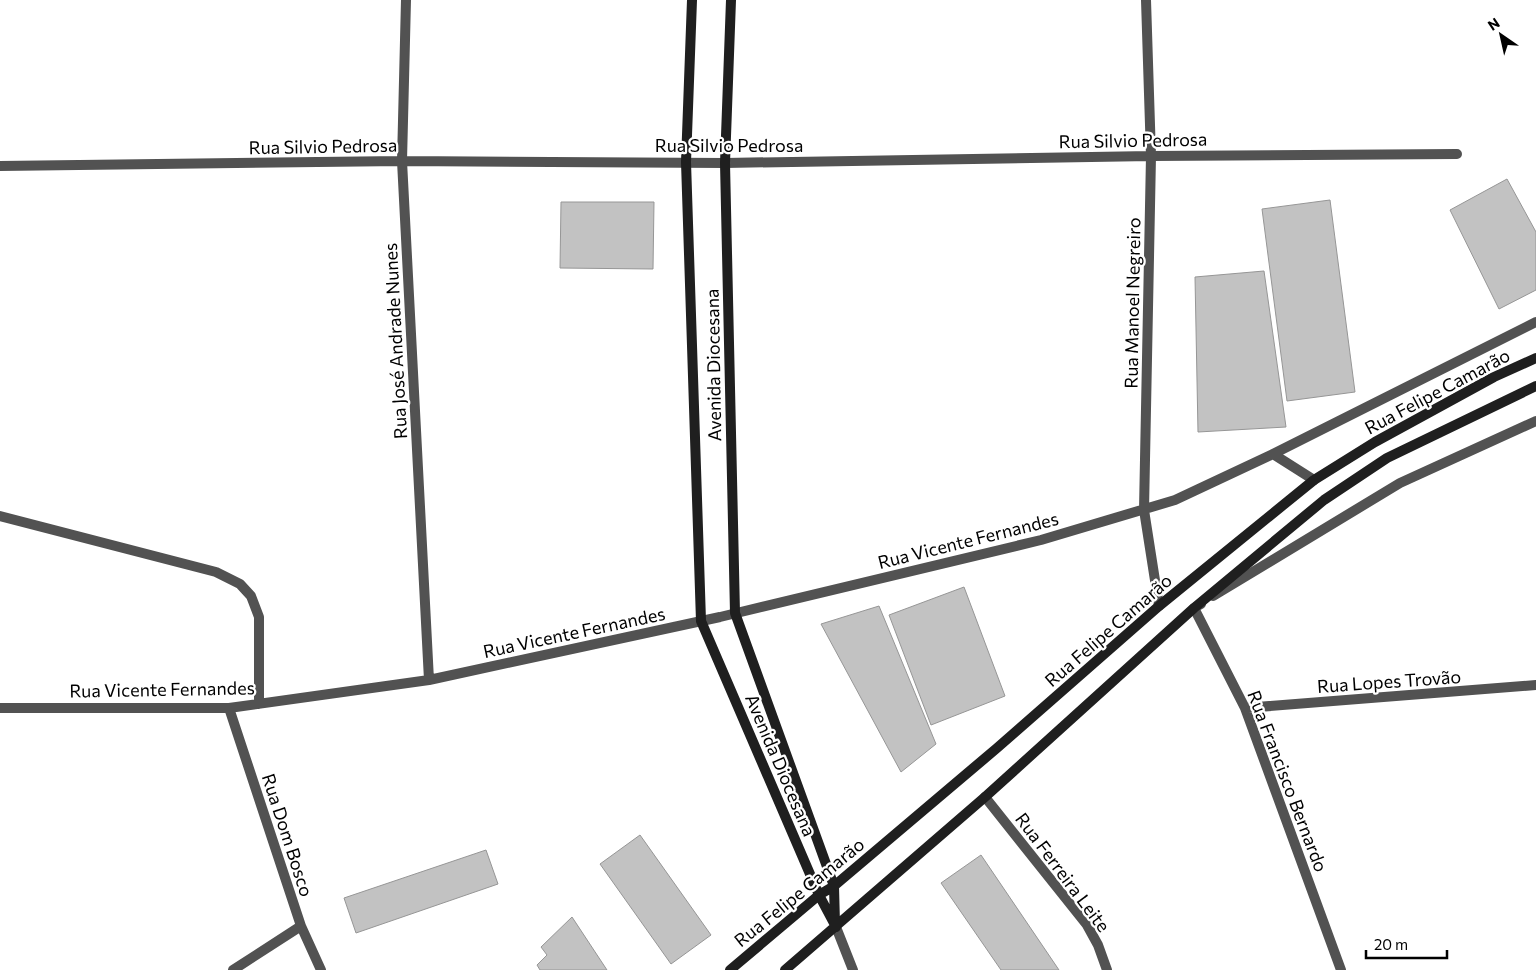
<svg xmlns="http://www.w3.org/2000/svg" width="1536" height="970" viewBox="0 0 1536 970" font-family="Commissioner,sans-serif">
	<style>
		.building { fill: #c2c2c2; stroke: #969696 }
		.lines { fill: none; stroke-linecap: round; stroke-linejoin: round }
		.lane { stroke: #525252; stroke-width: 10 }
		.street { stroke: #525252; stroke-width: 10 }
		.secondary { stroke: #1f1f1f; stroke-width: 10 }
		.labels { text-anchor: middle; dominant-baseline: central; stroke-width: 4.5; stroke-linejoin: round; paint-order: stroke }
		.street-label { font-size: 18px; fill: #000; stroke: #fff }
	</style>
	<rect width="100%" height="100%" fill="#fff"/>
	<path class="building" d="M 1507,179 L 1536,232 L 1536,290 L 1499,309 L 1450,210 Z
		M 1330,200 L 1355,392 L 1287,401 L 1262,209 Z
		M 561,202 L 654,202 L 653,269 L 560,268 Z
		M 1264,271 L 1286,427 L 1198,432 L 1195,277 Z
		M 964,587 L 1005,696 L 931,725 L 889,615 Z
		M 879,606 L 936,744 L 901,772 L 821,624 Z
		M 640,835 L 711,935 L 671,964 L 600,864 Z
		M 486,850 L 498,884 L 356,933 L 344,898 Z
		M 981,855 L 1059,970 L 1001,970 L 941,883 Z
		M 572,917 L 607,970 L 540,970 L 537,965 L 547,955 L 541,947 Z"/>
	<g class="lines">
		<path class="lane" d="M 985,797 L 1087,925 L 1098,945 L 1107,970"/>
		<path class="street" d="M 406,0 L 402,161 L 429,680
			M 1146,0 L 1151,156 L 1144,510 L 1159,606
			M 0,166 L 402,161 L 725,163 L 1151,156 L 1457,154
			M 1273,454 L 1314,480
			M 0,516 L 216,572 L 240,584 L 251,596 L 259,617 L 259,704
			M 1213,596 L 1400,483 L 1536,421
			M 1201,604 L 1194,608 L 1245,708 L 1341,970
			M 0,708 L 229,708 L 429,680 L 720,617 L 1041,540 L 1175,500 L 1273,454 L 1536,322
			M 229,708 L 301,926 L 321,970
			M 1245,708 L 1536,685
			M 836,927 L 853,970
			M 233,970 L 301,926"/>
		<path class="secondary" d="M 692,0 L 686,162 L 701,621 L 819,895 L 836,927
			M 731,0 L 725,163 L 735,613 L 834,886 L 835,924
			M 730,970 L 819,895 L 834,886 L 997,748 L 1159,606 L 1314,480 L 1375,442 L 1494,377 L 1536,358
			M 785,970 L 985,797 L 1194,608 L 1324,500 L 1387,458 L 1536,386"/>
	</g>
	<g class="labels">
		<g class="street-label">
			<text transform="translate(1133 140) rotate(-1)">Rua Silvio Pedrosa</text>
			<text x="729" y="145">Rua Silvio Pedrosa</text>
			<text transform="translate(323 146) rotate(-1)">Rua Silvio Pedrosa</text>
			<text transform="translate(1132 303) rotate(-89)">Rua Manoel Negreiro</text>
			<text transform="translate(395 341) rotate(-93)">Rua José Andrade Nunes</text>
			<text transform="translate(713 365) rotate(-91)">Avenida Diocesana</text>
			<text transform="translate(1437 391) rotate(-28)">Rua Felipe Camarão</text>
			<text transform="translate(968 540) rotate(-14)">Rua Vicente Fernandes</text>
			<text transform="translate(1108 630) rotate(-41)">Rua Felipe Camarão</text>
			<text transform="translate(574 632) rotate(-12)">Rua Vicente Fernandes</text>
			<text transform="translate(1389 681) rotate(-4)">Rua Lopes Trovão</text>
			<text transform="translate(162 689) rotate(-1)">Rua Vicente Fernandes</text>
			<text transform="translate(781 765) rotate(67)">Avenida Diocesana</text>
			<text transform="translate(1288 781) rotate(69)">Rua Francisco Bernardo</text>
			<text transform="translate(288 835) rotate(72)">Rua Dom Bosco</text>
			<text transform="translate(1063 872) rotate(53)">Rua Ferreira Leite</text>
			<text transform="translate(799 892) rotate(-39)">Rua Felipe Camarão</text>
		</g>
	</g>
	<g transform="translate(1501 35) rotate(326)" stroke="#ffffff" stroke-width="4" paint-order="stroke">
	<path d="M0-4L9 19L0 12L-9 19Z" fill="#000000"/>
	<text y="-8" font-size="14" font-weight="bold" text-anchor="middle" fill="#000000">N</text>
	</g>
	<path d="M1366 950v8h81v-8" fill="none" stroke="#000000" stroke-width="2.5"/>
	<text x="1374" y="950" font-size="15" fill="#000000" stroke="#ffffff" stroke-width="4" paint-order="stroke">20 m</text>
</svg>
